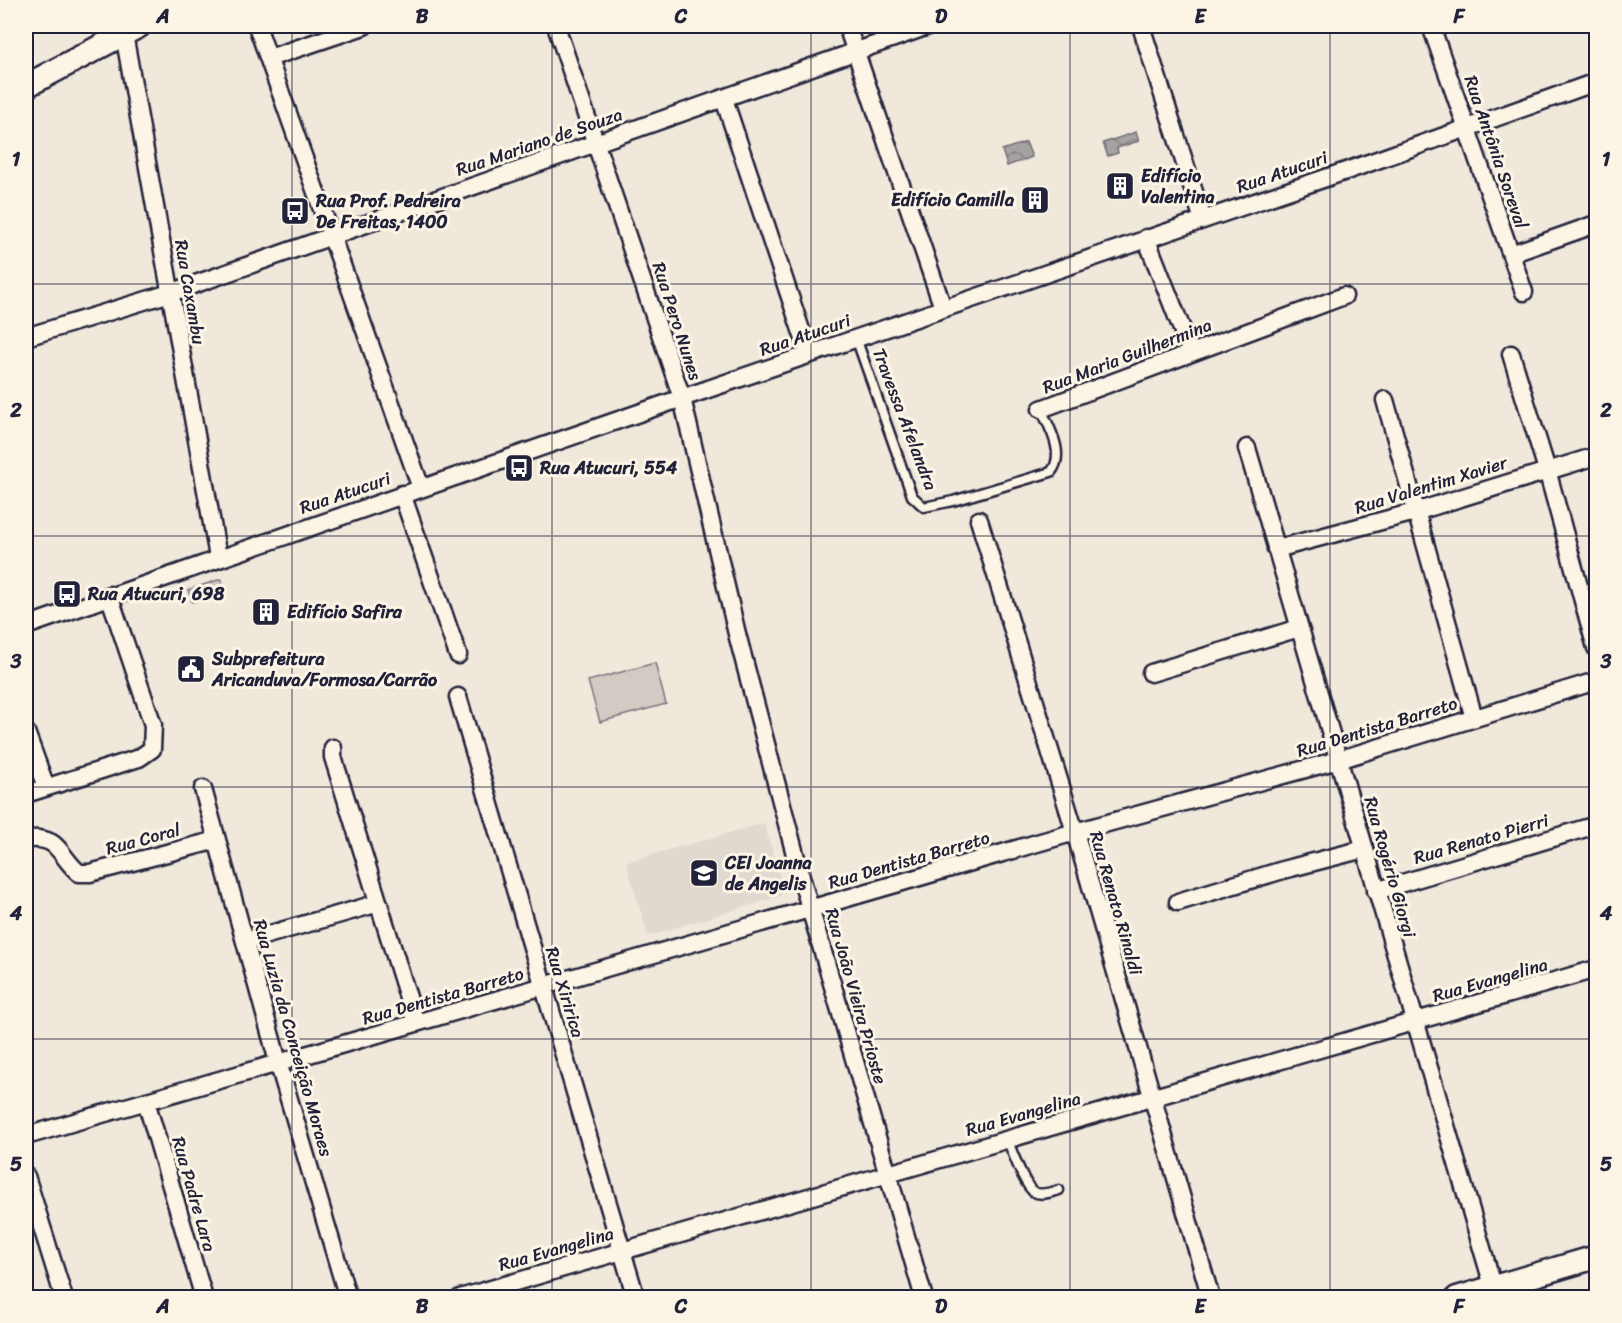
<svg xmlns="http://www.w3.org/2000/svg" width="1622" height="1323" viewBox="0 0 1622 1323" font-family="Sriracha,sans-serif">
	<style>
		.built { fill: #e0d9cf }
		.grass { fill: #d1cbc3; stroke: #7a767f; stroke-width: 1.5 }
		.garden { fill: url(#garden-furrows); stroke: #7a767f; stroke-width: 1.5 }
		.water { fill: url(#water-waves); stroke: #716f79; stroke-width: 1.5 }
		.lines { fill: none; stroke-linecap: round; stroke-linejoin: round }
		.lane-casing { stroke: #22223b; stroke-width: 13 }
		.street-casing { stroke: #22223b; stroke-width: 21 }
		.secondary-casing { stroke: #22223b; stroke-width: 27 }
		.lane { stroke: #fcf5e5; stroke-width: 8 }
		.street { stroke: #fcf5e5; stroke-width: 16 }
		.secondary { stroke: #fcf5e5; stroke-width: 22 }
		.grid { fill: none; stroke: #22223b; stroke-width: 1.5; stroke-opacity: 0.55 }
		.labels { text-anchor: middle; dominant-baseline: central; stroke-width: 6; stroke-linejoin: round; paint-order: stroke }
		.street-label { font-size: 18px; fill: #22223b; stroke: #fcf5e5 }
		.poi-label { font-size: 18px; font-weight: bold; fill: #22223b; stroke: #fcf5e5; text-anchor: start }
		.neatline { fill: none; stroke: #22223b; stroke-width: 2 }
		.grid-label { font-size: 20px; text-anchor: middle; font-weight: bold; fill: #22223b }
	</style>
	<defs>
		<pattern id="garden-furrows" width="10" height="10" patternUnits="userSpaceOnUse" patternTransform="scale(1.5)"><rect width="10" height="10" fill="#d1cbc3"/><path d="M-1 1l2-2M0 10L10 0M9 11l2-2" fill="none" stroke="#b3aea8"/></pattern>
		<pattern id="water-waves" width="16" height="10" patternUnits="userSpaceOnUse" patternTransform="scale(1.5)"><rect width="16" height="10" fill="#a6a2a2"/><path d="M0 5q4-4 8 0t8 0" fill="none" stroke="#878485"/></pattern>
	</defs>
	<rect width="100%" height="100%" fill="#efe8db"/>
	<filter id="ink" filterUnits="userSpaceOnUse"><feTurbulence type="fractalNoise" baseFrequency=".0167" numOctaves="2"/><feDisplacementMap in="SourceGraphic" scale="12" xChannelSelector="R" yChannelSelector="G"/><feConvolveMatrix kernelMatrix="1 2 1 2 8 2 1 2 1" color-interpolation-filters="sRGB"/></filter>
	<g filter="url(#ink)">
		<path class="built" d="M 764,823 L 784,891 L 780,896 L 648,936 L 626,862 Z"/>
		<path class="grass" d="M 655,663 L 666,704 L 600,722 L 588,681 Z"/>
		<path class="garden" d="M 221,579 L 225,591 L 192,602 L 188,590 Z"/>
		<path class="water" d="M 1136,132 L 1139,141 L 1117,148 L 1118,153 L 1108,156 L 1103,143 Z
			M 1026,142 L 1032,157 L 1007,166 L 1002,150 Z"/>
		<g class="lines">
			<g class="lane-casing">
				<path id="lane" d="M 856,338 L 912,496 L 924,507 L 953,501 L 1051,472 C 1066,454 1049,427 1041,409
					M 1007,1139 C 1012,1150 1024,1186 1034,1192 C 1041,1196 1052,1192 1059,1190"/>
			</g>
			<g class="street-casing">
				<path id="street" d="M 257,26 L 421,488
					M 556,26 L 682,398 L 737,634 L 801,877 L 924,1298
					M 847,26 L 943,308
					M 1141,26 L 1203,220
					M 1431,26 L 1524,292
					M 124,34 L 218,557
					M 269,58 L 364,26
					M 724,99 L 809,354
					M 1146,238 L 1191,352
					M 1511,254 L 1596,224
					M 26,337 L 170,293 L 928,26
					M 1511,354 L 1547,470 L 1596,648
					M 1385,400 L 1474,718
					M 1041,409 L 1344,296
					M 1247,448 L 1496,1296
					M 402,494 L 458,655
					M 979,520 L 1075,832 L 1211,1298
					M 1276,549 L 1415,512 L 1596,456
					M 26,626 L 682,398 L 1349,170 L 1596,82
					M 1151,673 L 1299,628
					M 458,697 L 636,1298
					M 26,732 L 46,787
					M 333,748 L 333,757 L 416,1023
					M 203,789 L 278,1062 L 348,1298
					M 26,794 L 139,758 L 152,749 L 153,725 L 109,595
					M 26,839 C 61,836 57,854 79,873 L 90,873 L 217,840
					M 1376,891 L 1596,825
					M 1178,902 L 1283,870 L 1364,849
					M 246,941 L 379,903
					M 146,1101 L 204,1298
					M 26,1136 L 1075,832 L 1338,760 L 1596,681
					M 26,1176 L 64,1298
					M 460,1298 L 1596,969"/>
			</g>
			<g class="secondary-casing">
				<path id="secondary" d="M 26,86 L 139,26
					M 1457,1298 L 1596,1257"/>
			</g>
			<use href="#lane" class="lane"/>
			<use href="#street" class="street"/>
			<use href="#secondary" class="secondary"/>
		</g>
	</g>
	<path class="grid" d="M 292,26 L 292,1298M 552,26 L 552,1298M 811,26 L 811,1298M 1070,26 L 1070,1298M 1330,26 L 1330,1298M 26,284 L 1596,284M 26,536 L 1596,536M 26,787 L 1596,787M 26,1039 L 1596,1039"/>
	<defs>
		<g id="building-square" transform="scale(1.5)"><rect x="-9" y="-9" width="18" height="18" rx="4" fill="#22223b" stroke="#fcf5e5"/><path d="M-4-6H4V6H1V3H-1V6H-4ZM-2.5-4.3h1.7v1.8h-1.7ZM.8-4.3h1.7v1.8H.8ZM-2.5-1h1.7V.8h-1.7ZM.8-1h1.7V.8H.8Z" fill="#fff"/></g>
		<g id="bus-square" transform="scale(1.5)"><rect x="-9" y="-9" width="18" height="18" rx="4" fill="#22223b" stroke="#fcf5e5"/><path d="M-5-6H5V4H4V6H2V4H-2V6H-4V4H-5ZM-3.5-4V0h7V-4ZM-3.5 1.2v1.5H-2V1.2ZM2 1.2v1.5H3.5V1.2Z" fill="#fff"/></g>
		<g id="civic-square" transform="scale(1.5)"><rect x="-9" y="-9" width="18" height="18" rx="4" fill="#22223b" stroke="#fcf5e5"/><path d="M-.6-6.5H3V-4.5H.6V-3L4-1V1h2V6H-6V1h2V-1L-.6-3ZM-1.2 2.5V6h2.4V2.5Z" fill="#fff"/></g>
		<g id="school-square" transform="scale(1.5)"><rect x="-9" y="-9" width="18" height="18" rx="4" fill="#22223b" stroke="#fcf5e5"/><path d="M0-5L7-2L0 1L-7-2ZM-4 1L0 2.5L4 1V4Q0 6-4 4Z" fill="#fff"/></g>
	</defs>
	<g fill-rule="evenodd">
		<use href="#building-square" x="1120" y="186"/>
		<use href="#building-square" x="1035" y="200"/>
		<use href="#bus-square" x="295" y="211"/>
		<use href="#bus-square" x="519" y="468"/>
		<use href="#bus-square" x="67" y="594"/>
		<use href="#building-square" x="266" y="612"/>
		<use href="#civic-square" x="191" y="669"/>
		<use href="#school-square" x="704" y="873"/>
	</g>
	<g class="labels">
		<g class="street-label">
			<text transform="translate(539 142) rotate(-19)">Rua Mariano de Souza</text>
			<text transform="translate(1496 152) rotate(71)">Rua Antônia Soreval</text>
			<text transform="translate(1282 172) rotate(-19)">Rua Atucuri</text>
			<text transform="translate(190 292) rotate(80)">Rua Caxambu</text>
			<text transform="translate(677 321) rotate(72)">Rua Pero Nunes</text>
			<text transform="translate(805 335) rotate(-19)">Rua Atucuri</text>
			<text transform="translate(1127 356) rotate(-21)">Rua Maria Guilhermina</text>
			<text transform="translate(905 419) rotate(69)">Travessa Afelandra</text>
			<text transform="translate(1431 485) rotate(-17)">Rua Valentim Xavier</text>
			<text transform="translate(345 493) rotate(-19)">Rua Atucuri</text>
			<text transform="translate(1377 727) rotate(-17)">Rua Dentista Barreto</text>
			<text transform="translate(143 839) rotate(-15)">Rua Coral</text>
			<text transform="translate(1481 839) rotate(-16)">Rua Renato Pierri</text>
			<text transform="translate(909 860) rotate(-16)">Rua Dentista Barreto</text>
			<text transform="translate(1390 867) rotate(74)">Rua Rogério Giorgi</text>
			<text transform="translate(1116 903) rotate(74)">Rua Renato Rinaldi</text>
			<text transform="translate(1490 980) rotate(-16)">Rua Evangelina</text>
			<text transform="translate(565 992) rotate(73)">Rua Xiririca</text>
			<text transform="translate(443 996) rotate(-16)">Rua Dentista Barreto</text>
			<text transform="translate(856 996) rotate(74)">Rua João Vieira Prioste</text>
			<text transform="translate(293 1038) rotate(74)">Rua Luzia da Conceição Moraes</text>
			<text transform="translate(1023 1114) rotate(-16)">Rua Evangelina</text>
			<text transform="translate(194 1194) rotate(74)">Rua Padre Lara</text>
			<text transform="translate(556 1249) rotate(-16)">Rua Evangelina</text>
		</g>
		<g class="poi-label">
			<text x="1141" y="176">Edifício<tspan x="1141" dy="21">Valentina</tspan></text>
			<text x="1014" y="200" text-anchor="end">Edifício Camilla</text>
			<text x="316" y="201">Rua Prof. Pedreira<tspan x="316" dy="21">De Freitas, 1400</tspan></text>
			<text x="540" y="468">Rua Atucuri, 554</text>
			<text x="88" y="594">Rua Atucuri, 698</text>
			<text x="287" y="612">Edifício Safira</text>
			<text x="212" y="659">Subprefeitura<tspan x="212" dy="21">Aricanduva/Formosa/Carrão</tspan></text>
			<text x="725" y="863">CEI Joanna<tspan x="725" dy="21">de Angelis</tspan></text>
		</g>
	</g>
	<rect width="1622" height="1323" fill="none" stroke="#fcf5e5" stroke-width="66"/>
	<rect x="33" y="33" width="1556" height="1257" class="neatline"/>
	<g class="grid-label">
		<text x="163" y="23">A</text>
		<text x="422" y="23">B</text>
		<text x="681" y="23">C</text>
		<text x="941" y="23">D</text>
		<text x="1200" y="23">E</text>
		<text x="1459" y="23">F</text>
		<text x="16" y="166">1</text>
		<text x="1606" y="166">1</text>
		<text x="16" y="417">2</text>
		<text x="1606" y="417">2</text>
		<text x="16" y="668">3</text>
		<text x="1606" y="668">3</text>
		<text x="16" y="920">4</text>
		<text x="1606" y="920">4</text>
		<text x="16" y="1171">5</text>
		<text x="1606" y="1171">5</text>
		<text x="163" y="1313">A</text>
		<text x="422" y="1313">B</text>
		<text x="681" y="1313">C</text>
		<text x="941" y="1313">D</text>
		<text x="1200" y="1313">E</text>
		<text x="1459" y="1313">F</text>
	</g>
</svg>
